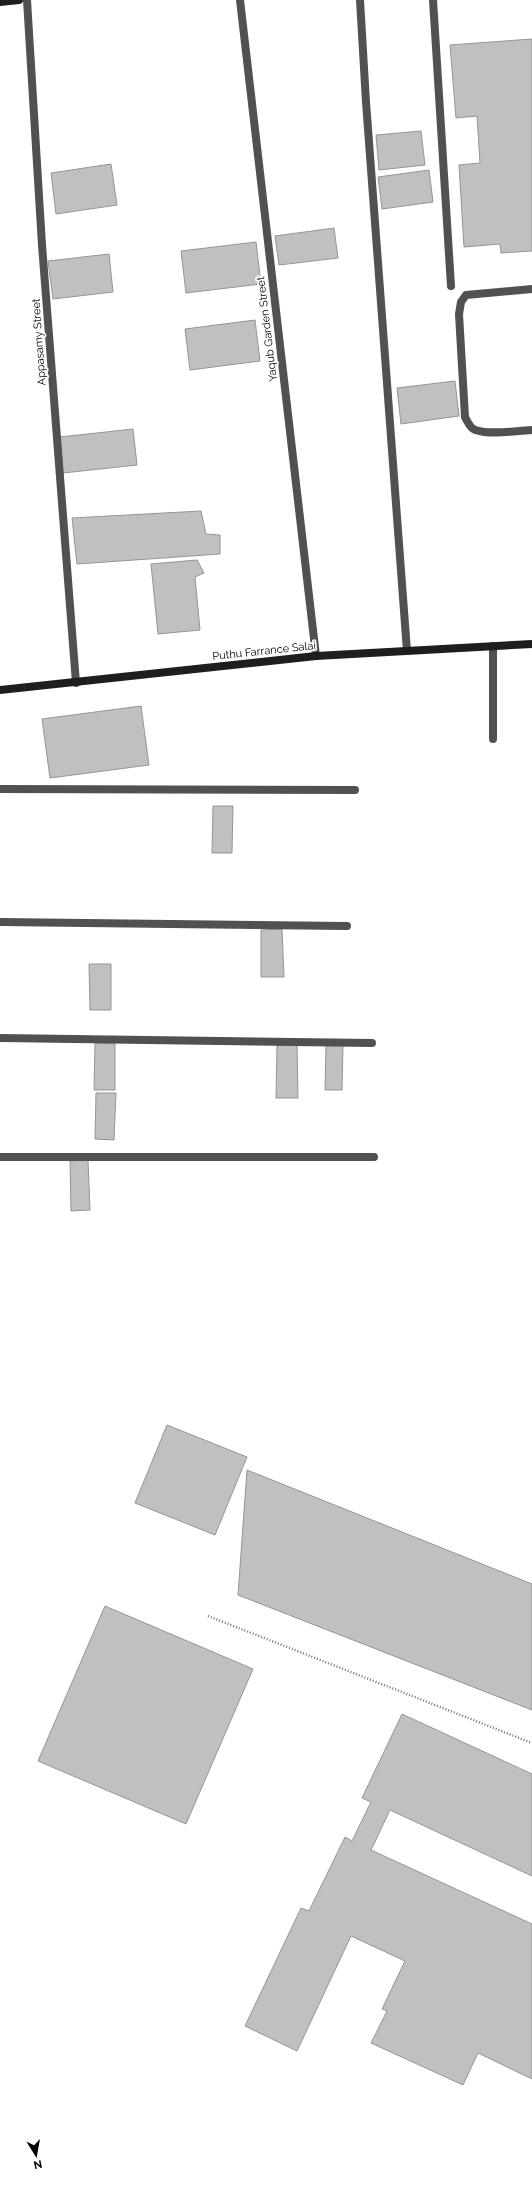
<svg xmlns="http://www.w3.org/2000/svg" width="532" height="2191" viewBox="0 0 532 2191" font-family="Raleway,sans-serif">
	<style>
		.building { fill: #c0c0c0; stroke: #959595 }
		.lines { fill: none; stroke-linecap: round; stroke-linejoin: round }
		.path { stroke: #737373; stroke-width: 2.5; stroke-dasharray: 1 2; stroke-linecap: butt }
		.lane { stroke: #515151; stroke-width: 8 }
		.street { stroke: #515151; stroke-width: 8 }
		.secondary { stroke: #1e1e1e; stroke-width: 8 }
		.labels { text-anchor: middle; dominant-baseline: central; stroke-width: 3.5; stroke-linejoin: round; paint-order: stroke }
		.street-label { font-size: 11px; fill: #000; stroke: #fff }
	</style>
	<rect width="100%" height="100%" fill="#fff"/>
	<path class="building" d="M 532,39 L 532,251 L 501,253 L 500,244 L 464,247 L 459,165 L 480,163 L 477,116 L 456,118 L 450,45 Z
		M 421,131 L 425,165 L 379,170 L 376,135 Z
		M 111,164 L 117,205 L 56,214 L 51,173 Z
		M 429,170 L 433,202 L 382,209 L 378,177 Z
		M 334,228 L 338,258 L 279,265 L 275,236 Z
		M 256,242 L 261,284 L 186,293 L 181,251 Z
		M 109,254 L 113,292 L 53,299 L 48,261 Z
		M 255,320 L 260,361 L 190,370 L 185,329 Z
		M 455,381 L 459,416 L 401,424 L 397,388 Z
		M 133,429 L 137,465 L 63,473 L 60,437 Z
		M 201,511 L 206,534 L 220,535 L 220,554 L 77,564 L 72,518 Z
		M 197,560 L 204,573 L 195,577 L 200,630 L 158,634 L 151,564 Z
		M 141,706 L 149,765 L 50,778 L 42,719 Z
		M 213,806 L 233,806 L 232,853 L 212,853 Z
		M 282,929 L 284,977 L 261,977 L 261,930 Z
		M 89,964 L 111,964 L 111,1010 L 90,1010 Z
		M 95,1043 L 115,1044 L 115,1090 L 94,1090 Z
		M 277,1045 L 297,1045 L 298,1098 L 276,1098 Z
		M 326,1045 L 343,1045 L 342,1090 L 325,1090 Z
		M 96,1093 L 116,1093 L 114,1140 L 95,1139 Z
		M 88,1160 L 90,1210 L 71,1211 L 70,1161 Z
		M 167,1425 L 247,1457 L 215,1535 L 135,1503 Z
		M 247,1470 L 532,1584 L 532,1710 L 238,1595 Z
		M 105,1606 L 253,1669 L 186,1824 L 38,1761 Z
		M 402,1714 L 532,1774 L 532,1876 L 390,1810 L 371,1850 L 532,1924 L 532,2079 L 478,2053 L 463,2085 L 371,2043 L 387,2011 L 382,2009 L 405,1961 L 351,1936 L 297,2051 L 245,2026 L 301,1908 L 309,1911 L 345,1837 L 352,1841 L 371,1802 L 362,1798 Z"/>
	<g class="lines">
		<path class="path" d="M 208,1616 L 532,1743"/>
		<path class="lane" d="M 433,0 L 451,286
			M 532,289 L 466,295 L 461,302 L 459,314 L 465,417 C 467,421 469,425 472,428 C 481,436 519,431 532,430"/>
		<path class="street" d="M 27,0 L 42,245 L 76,683
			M 240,0 L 316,656
			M 360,0 L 366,102 L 407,651
			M 493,739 L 493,646
			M 0,789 L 355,790
			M 0,922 L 347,926
			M 0,1038 L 372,1043
			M 0,1157 L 374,1157"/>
		<path class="secondary" d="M 0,2 L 19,0
			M 0,690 L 316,656 L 532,644"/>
	</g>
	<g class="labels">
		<g class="street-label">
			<text transform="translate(267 329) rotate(-97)">Yaqub Garden Street</text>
			<text transform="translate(39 342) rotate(-94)">Appasamy Street</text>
			<text transform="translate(264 651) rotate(-6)">Puthu Farrance Salai</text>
		</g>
	</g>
	<g transform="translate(36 2155) rotate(169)" stroke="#ffffff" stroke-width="3" paint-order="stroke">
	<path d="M0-3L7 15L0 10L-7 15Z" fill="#000000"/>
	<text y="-6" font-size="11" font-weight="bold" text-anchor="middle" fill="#000000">N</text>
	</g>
</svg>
